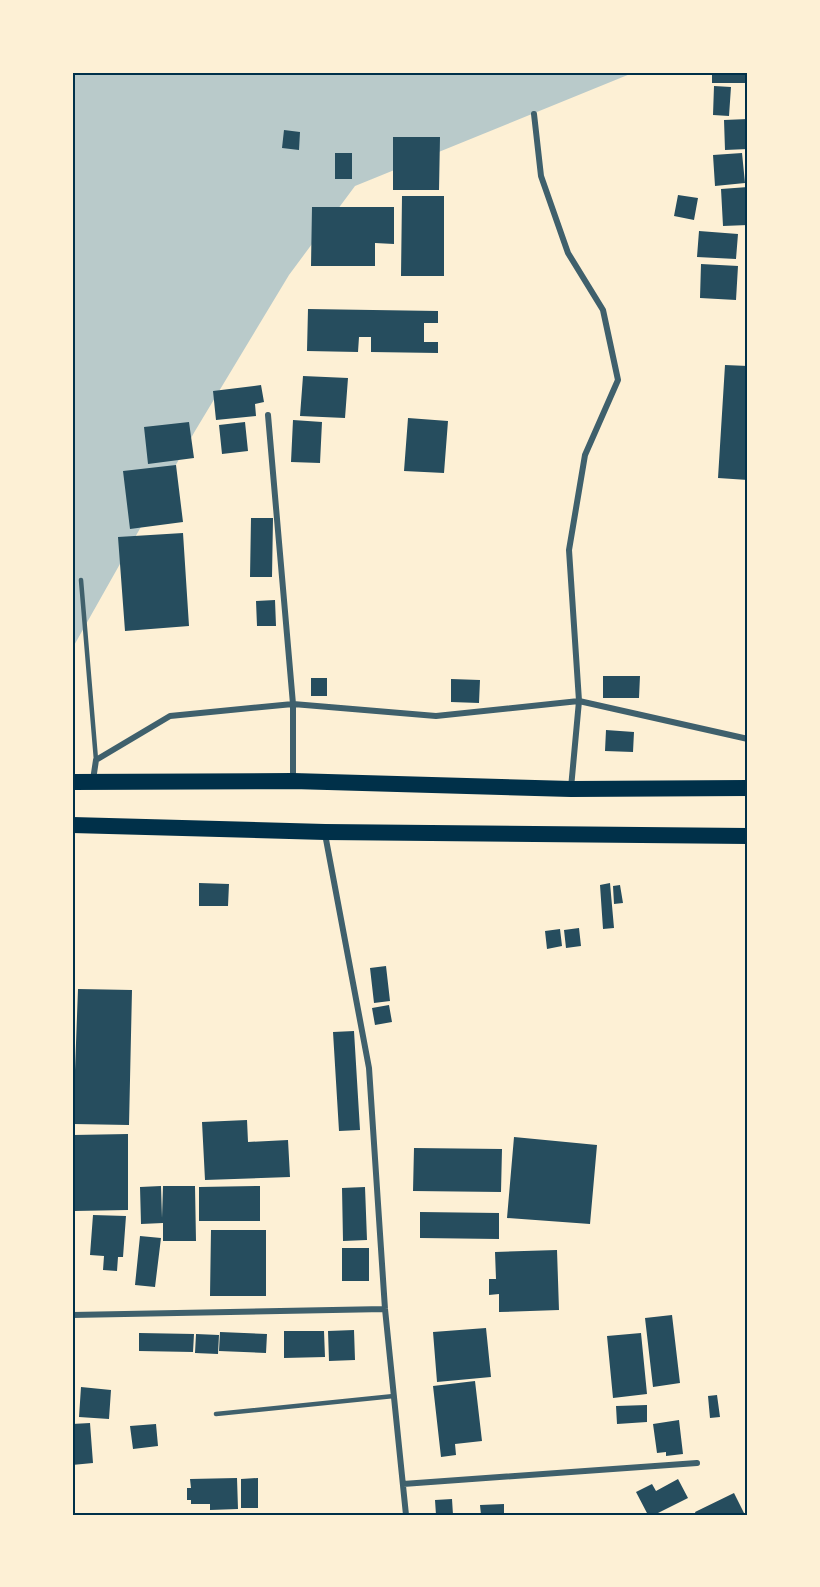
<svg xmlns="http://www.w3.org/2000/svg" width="820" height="1587" viewBox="0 0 820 1587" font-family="Commissioner,sans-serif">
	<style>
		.green { fill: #b9caca }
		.building { fill: #264d5e }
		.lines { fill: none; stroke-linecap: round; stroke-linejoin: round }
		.service { stroke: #3f606c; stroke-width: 4.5 }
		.minor { stroke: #3f606c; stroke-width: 6 }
		.trunk { stroke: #003049; stroke-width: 16 }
		.neatline { fill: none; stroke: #003049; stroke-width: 2 }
	</style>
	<rect width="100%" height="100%" fill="#fdf0d5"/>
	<path class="green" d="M 72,72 L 635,72 L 355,186 L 289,275 L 195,431 L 72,649 Z"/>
	<path class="building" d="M 712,72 L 748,72 L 748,83 L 712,83 Z
		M 714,86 L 731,87 L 729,116 L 713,115 Z
		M 748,119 L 748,149 L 725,150 L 724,120 Z
		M 284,130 L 300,132 L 299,150 L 282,148 Z
		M 393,137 L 440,137 L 439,190 L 393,190 Z
		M 335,153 L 352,153 L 352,179 L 335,179 Z
		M 742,153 L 745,183 L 715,186 L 713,155 Z
		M 748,187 L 748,225 L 723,226 L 721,189 Z
		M 678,195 L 698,198 L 694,220 L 674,216 Z
		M 402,196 L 444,196 L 444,276 L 401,276 Z
		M 312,207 L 394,207 L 394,244 L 375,243 L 375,266 L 311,266 Z
		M 699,231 L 738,234 L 736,259 L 697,257 Z
		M 701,264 L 738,266 L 736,300 L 700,298 Z
		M 308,309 L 438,311 L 438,323 L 424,323 L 424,342 L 438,342 L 438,353 L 371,352 L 371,337 L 359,337 L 358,352 L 307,351 Z
		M 725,365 L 748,366 L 748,480 L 718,478 Z
		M 303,376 L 348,378 L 345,418 L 300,416 Z
		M 261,385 L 264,402 L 255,404 L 256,416 L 216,420 L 213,391 Z
		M 408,418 L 448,421 L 444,473 L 404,471 Z
		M 293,420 L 322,422 L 320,463 L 291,462 Z
		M 189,422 L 194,458 L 148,464 L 144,427 Z
		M 245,422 L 248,451 L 222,454 L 219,425 Z
		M 176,465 L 183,522 L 130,529 L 123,471 Z
		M 251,518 L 273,518 L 272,577 L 250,577 Z
		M 183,533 L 189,626 L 125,631 L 118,537 Z
		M 275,600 L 276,626 L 257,626 L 256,601 Z
		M 603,676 L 640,676 L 639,698 L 603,698 Z
		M 311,678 L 327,678 L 327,696 L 311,696 Z
		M 451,679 L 480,680 L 479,703 L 451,702 Z
		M 606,730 L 634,732 L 633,752 L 605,751 Z
		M 199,883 L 229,884 L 228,906 L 199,906 Z
		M 610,883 L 614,928 L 603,929 L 600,885 Z
		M 620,885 L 623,903 L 614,904 L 613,886 Z
		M 579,928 L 581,946 L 566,948 L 564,930 Z
		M 560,929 L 562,946 L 547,949 L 545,931 Z
		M 386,966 L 390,1001 L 374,1003 L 370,968 Z
		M 78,989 L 132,990 L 129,1125 L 73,1124 Z
		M 389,1005 L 392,1022 L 375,1025 L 372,1008 Z
		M 354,1031 L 360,1130 L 339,1131 L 333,1032 Z
		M 247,1120 L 248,1142 L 288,1140 L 290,1177 L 205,1180 L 202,1122 Z
		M 128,1134 L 128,1210 L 74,1211 L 73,1135 Z
		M 514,1137 L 597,1145 L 590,1224 L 507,1218 Z
		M 414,1148 L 502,1149 L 501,1192 L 413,1191 Z
		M 161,1186 L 162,1218 L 163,1186 L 195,1186 L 196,1241 L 163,1241 L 163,1223 L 141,1224 L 140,1187 Z
		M 260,1186 L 260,1221 L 199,1221 L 199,1187 Z
		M 365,1187 L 367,1240 L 343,1241 L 342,1188 Z
		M 420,1212 L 499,1213 L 499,1239 L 420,1238 Z
		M 93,1215 L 126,1216 L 123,1257 L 118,1257 L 117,1271 L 103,1270 L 104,1256 L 90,1255 Z
		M 211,1230 L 266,1230 L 266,1296 L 210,1296 Z
		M 140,1236 L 161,1238 L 155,1287 L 135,1285 Z
		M 342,1248 L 369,1248 L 369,1281 L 342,1281 Z
		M 557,1250 L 559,1310 L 499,1312 L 499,1294 L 489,1295 L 489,1279 L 496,1279 L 495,1252 Z
		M 672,1315 L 680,1383 L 653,1387 L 645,1318 Z
		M 486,1328 L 491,1377 L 437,1382 L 433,1332 Z
		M 354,1330 L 355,1360 L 329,1361 L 328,1331 Z
		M 284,1331 L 324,1331 L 325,1357 L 284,1358 Z
		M 220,1332 L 267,1334 L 266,1353 L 219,1351 Z
		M 139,1333 L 194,1334 L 193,1352 L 139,1351 Z
		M 641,1333 L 647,1394 L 613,1398 L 607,1336 Z
		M 196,1334 L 219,1335 L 218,1354 L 195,1353 Z
		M 475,1381 L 482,1441 L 455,1444 L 456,1455 L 441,1457 L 433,1386 Z
		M 81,1387 L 111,1390 L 109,1419 L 79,1417 Z
		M 717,1395 L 720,1417 L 710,1418 L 708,1396 Z
		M 647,1405 L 647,1422 L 617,1424 L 616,1406 Z
		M 679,1420 L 683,1454 L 666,1456 L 666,1452 L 657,1453 L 653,1424 Z
		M 90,1423 L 93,1463 L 72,1465 L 72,1424 Z
		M 156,1424 L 158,1446 L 133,1449 L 130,1426 Z
		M 237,1478 L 238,1509 L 210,1510 L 210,1504 L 191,1504 L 191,1500 L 187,1500 L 187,1488 L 191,1488 L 190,1479 Z
		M 258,1478 L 258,1508 L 241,1508 L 241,1479 Z
		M 678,1479 L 688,1498 L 654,1515 L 648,1515 L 636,1492 L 652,1484 L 656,1491 Z
		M 734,1493 L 745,1515 L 696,1515 L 695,1512 Z
		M 452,1499 L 453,1515 L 436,1515 L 435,1500 Z
		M 504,1504 L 504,1515 L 481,1515 L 480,1505 Z"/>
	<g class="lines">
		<path class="service" d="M 81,580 L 96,760
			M 216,1414 L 394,1396"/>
		<path class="minor" d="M 534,114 L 541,176 L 568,253 L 603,310 L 618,380 L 585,455 L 569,550 L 579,701 L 571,788
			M 268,415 L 293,704 L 293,780
			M 93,780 L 96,760 L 170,716 L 293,704 L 436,716 L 579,701 L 748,739
			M 325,834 L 369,1068 L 385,1309 L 406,1515
			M 72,1315 L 385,1309
			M 403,1484 L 697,1463"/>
		<path class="trunk" d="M 72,782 L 293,781 L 571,789 L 748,788
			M 72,825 L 325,832 L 748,836"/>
	</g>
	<rect width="820" height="1587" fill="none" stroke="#fdf0d5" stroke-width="147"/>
	<rect x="74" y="74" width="672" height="1440" class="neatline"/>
</svg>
